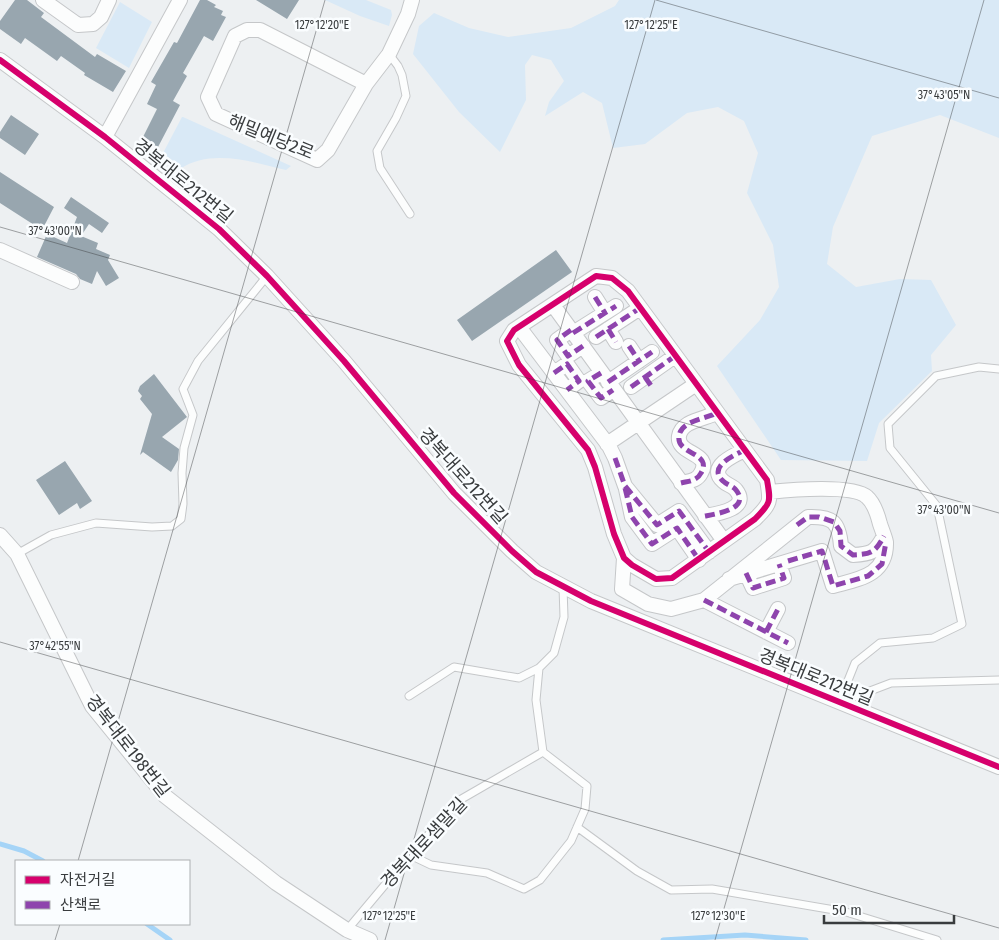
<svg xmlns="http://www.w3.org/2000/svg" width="999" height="940" viewBox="0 0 999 940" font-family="'Fira Sans Condensed','Noto Sans KR',sans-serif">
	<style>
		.green { fill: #d9e9f6 }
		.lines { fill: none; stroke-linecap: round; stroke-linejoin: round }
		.stream { stroke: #a5d4f7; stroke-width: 5 }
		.building { fill: #98a6af }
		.lane-casing { stroke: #c5c7c9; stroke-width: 9 }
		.street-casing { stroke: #c5c7c9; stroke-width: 16 }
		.lane { stroke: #fcfdfd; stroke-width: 7 }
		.street { stroke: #fcfdfd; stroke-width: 14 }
		.quiet { stroke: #8e44ad; stroke-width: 5; stroke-dasharray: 10 5; stroke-linecap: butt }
		.cycleway-casing { stroke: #fafdff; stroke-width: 9 }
		.cycleway { stroke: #d6006c; stroke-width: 6 }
		.ticks { fill: none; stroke: #393c3e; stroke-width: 1; stroke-opacity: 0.45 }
		.labels { text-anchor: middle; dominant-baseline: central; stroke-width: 5; stroke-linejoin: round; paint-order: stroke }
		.street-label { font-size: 18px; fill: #393c3e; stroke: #fafdff }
		.ticks-label { font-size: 12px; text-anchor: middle; fill: #393c3e; stroke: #fafdff; stroke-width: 5; stroke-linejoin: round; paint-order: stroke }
	</style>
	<rect width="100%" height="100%" fill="#edf0f2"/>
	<path class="green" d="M 325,0 L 366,0 L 391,10 L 392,15 L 389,26 L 360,16 Z
		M 619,0 L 999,0 L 999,138 L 940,115 L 872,136 L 833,227 L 827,264 L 856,287 L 900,279 L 931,280 L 956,325 L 931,355 L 932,371 L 879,423 L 867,461 L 781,460 L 717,366 L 760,320 L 779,287 L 773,245 L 747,193 L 758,153 L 744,121 L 718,107 L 687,113 L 645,144 L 613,148 L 602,103 L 583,92 L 545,116 L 549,102 L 564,81 L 551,60 L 532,55 L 525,65 L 526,100 L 500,152 L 459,112 L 413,54 L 419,26 L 434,13 L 469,28 L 508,37 L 571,28 L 615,6 Z
		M 120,2 L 152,22 L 129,68 L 96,48 Z
		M 182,117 L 183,117 L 291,166 L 286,170 C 253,162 211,148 180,169 L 162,155 Z"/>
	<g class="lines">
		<path class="stream" d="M 0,844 L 24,851 L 43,861
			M 147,924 L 170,940
			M 663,940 L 745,935 L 806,940"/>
	</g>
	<path class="building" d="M 15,0 L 27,0 L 44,13 L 41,17 L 95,57 L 97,54 L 126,71 L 113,92 L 84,75 L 85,73 L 61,56 L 57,61 L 25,38 L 21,44 L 0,29 L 0,21 Z
		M 200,0 L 207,0 L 216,5 L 214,7 L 223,11 L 221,15 L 226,17 L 213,41 L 204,36 L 183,73 L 187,76 L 173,101 L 180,105 L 158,147 L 142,139 L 157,109 L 147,104 L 156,85 L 151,82 L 174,42 L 177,43 Z
		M 256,0 L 299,0 L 287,19 Z
		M 11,115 L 39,134 L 25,155 L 0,138 L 0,132 Z
		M 0,172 L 54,207 L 42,230 L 0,203 Z
		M 71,197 L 109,223 L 102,233 L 89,224 L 81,236 L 98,243 L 96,249 L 110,255 L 108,260 L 119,278 L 106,286 L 97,271 L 92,284 L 80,279 L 76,274 L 37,257 L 47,234 L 67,243 L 77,217 L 64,208 Z
		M 556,250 L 572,272 L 472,341 L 457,320 Z
		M 154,374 L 187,417 L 162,437 L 179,449 L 178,460 L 171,472 L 143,452 L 140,455 L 152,414 L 140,399 L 142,396 L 138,391 L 140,386 Z
		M 65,461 L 92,501 L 80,509 L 77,503 L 59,515 L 36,480 Z"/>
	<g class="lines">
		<g class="lane-casing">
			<path id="lane" d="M 389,54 L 398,66 L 402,75 L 406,96 L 396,118 L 377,151 L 380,168 L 410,214
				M 17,554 L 51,535 L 96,523 L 152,527 L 172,526 L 181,519 L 183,504 L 182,473 L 184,448 L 193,415 L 183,389 L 198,361 L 267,276
				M 409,696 L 454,667 L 519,678 L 539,668 L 554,653 L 564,617 L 563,587
				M 841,702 L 891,683 L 999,680
				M 839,703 L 855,663 L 880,643 L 933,638 L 962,624 L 937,506 L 890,448 L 888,424 L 936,376 L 979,367 L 999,369
				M 577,827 L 637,871 L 671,890 L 712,889 L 846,912 L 937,940
				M 410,855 L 431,865 L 487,873 L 524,889 L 540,880 L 571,841 L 585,809 L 587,786 L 543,752
				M 347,930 L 394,874 L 458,801 L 543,752 L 536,700 L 539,668"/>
		</g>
		<g class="street-casing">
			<path id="street" d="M 43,0 L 78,25 L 93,24 L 101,17 L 109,0
				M 0,60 L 105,137 L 219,229 L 267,276 L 344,361 L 454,493 L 512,551 L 536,572 L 591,601 L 999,767
				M 366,84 L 260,30 L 247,30 L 235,36 L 208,97 L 216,114 L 317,160 L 328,150 L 366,84 L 389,54 L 408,14 L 412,0
				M 105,137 L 180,0
				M 0,250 L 72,282
				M 596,276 L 612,278 L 628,291 L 767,480 C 771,502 771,503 755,519 L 672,578 L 656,579 L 632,565 L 624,558 L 614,534 L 595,467 L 588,450 L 519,365 L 507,341 L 514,330 Z
				M 595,297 L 605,313
				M 553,305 L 724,541
				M 519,327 L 609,446 L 615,458 L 625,486 L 657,525 L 679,511 L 709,552
				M 608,329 L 616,342
				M 571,330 L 557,340 L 568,356 L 583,346
				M 573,333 L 616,306
				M 596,337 L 640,308
				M 629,346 L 639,361
				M 554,373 L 567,364 L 579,381 L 567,390
				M 601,373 L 588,381 L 601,398 L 613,390
				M 608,382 L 652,352
				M 631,387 L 675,356
				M 607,444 L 696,384
				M 681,483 C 689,481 697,481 701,473 C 713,452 676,455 679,436 C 680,430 683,427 688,424 C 697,419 708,417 717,413
				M 626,489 L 632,517 L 652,544 L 677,528 L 699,560
				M 705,516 C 716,514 751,509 736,490 C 733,486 727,485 723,481 C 707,467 734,455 745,450
				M 0,535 L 17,554 L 92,706 L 165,796 L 276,883 L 347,930 L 370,940
				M 624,558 L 622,589 L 648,604 L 671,609 L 704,600 L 808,517 C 833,516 839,522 841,546 L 853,555 C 871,554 875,553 884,536
				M 746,573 L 753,588 L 784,578 L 779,564
				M 729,579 L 822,551 L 833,586 C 858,579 887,576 886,542 C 885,537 882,530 880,524 C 878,516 874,503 867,497 C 853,484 789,490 769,492
				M 704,600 L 788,643
				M 766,632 L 778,609"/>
		</g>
		<use href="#lane" class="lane"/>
		<use href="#street" class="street"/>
		<path class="quiet" d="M 595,297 L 605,313
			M 608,329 L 616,342
			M 571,330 L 557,340 L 568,356 L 583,346
			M 573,333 L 616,306
			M 596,337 L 640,308
			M 629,346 L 639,361
			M 554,373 L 567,364 L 579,381 L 567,390
			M 601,373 L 588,381 L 601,398 L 613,390
			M 645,377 L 652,387
			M 608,382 L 652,352
			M 631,387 L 675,356
			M 615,458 L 625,486 L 657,525 L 679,511 L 709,552
			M 681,483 C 689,481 697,481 701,473 C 713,452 676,455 679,436 C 680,430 683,427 688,424 C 697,419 708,417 717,413
			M 625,488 L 632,517 L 652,544 L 677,528 L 699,560
			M 705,516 C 716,514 751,509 736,490 C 733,486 727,485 723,481 C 707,467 734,455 745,450
			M 797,525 L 808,517 L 819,517 L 834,522 L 840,531 L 841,546 L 853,555 C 871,554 875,553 884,536
			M 788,561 L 822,551 L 833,586 L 868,576 L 882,564 L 886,542
			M 746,573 L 753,588 L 784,578 L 779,564
			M 704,600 L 788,643
			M 766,632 L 778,609"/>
		<g class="cycleway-casing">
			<path id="cycleway" d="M 0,60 L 105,137 L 219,229 L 267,276 L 344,361 L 454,493 L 512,551 L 536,572 L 591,601 L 999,767
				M 596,276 L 612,278 L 628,291 L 767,480 C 771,502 771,503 755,519 L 672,578 L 656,579 L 632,565 L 624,558 L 614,534 L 595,467 L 588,450 L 519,365 L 507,341 L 514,330 Z"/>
		</g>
		<use href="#cycleway" class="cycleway"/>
	</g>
	<path class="ticks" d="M 656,0 L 999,98M 0,227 L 999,513M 0,642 L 999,928M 78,861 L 325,0M 55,940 L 60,924M 385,940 L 655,0M 715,940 L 984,0"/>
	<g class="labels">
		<g class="street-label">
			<text transform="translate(271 137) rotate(22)">해밀예당2로</text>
			<text transform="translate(183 181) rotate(39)">경복대로212번길</text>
			<text transform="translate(463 476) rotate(48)">경복대로212번길</text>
			<text transform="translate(816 677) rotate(22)">경복대로212번길</text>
			<text transform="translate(128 746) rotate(52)">경복대로198번길</text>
			<text transform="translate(424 843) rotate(-47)">경복대로샘말길</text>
		</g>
	</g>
	<g class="ticks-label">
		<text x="322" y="29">127°12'20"E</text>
		<text x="651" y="29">127°12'25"E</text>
		<text x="944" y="99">37°43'05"N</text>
		<text x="55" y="235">37°43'00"N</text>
		<text x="944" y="514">37°43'00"N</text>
		<text x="55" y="650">37°42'55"N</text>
		<text x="389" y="920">127°12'25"E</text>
		<text x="718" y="920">127°12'30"E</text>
	</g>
	<rect x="15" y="860" width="175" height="65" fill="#fafdff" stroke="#adb0b2"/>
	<rect x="25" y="876" width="25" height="8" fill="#d6006c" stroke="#adb0b2"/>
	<text x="60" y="885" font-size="15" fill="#393c3e">자전거길</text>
	<rect x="25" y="901" width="25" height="8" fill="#8e44ad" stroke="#adb0b2"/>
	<text x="60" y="910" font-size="15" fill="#393c3e">산책로</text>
	<path d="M824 915v8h130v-8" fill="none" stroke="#393c3e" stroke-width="2.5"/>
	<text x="832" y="915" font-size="15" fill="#393c3e" stroke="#fafdff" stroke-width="4" paint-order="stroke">50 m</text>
</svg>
